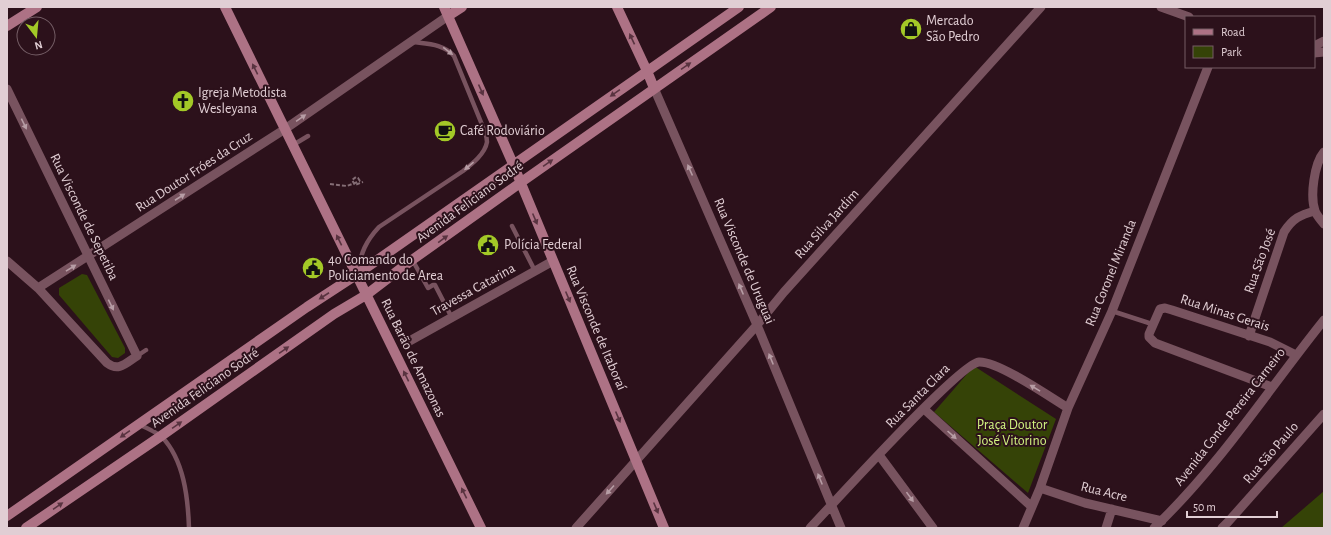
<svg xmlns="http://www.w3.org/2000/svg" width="1331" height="535" viewBox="0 0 1331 535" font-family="'Alegreya Sans',sans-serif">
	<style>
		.green { fill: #354307 }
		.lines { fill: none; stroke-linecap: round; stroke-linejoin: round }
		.path { stroke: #846d75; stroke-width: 2; stroke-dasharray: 4 2; stroke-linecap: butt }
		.lane { stroke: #78535f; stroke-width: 4.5 }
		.street { stroke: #78535f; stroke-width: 9 }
		.secondary { stroke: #ad7285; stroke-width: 10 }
		.path-bridge { stroke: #846d75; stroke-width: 2; stroke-dasharray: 4 2; stroke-linecap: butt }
		.oneway { fill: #593340 }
		.oneway2 { fill: #b79da5 }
		.labels { text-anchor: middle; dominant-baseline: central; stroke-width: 4; stroke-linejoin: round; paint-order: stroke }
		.poi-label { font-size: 14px; fill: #e1ced4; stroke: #2c111b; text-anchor: start }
		.street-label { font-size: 14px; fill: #e1ced4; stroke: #2c111b }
		.park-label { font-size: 14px; fill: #d2f481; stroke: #2c111b }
	</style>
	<rect width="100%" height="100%" fill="#2c111b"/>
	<path class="green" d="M 82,274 L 87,275 L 125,348 L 125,353 L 118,358 L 112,357 L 59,295 L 59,288 Z
		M 974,366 L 1056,419 L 1028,493 L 934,412 Z
		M 1324,491 L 1324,528 L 1281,528 Z"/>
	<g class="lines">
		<path class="path" d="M 330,184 L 347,186 L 360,181"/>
		<path class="lane" d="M 293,145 L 308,136
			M 512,226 L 535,271
			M 413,261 L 428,288 L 433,285 L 435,285 L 452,318
			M 357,271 C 362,252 365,242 379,227 L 463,171 C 472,164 485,154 487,142 C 487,139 486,135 485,132 L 454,56 C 444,44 428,44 413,42
			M 1112,311 L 1152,324
			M 137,356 L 146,350
			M 140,425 C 147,428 156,432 162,437 C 184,460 188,498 189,528"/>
		<path class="street" d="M 1161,7 L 1189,17
			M 1314,46 L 1324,41
			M 1314,53 L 1324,52
			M 654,88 L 757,325 L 841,528
			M 7,89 L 137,356 C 126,363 119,372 107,363 L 38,288 L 7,261
			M 1324,152 C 1314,164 1310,196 1315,211 C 1317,216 1321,220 1324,224
			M 38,288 L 285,129 L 448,16
			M 1249,336 L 1284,232 C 1293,218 1300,215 1315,211
			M 406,343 L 553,261
			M 1272,387 L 1155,343 L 1149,337 L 1149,334 L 1160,309 L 1165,308 L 1172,310 L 1270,342 L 1296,355
			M 924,409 L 1032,507
			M 879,455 L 933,528
			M 1040,488 L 1085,503 L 1162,521
			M 576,528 L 757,325 L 784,292 L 1041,7
			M 810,528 C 832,505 960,363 979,362 C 998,361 1050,397 1068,408
			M 1023,528 L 1040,488 L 1068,408 L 1112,311 L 1208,67
			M 1106,528 L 1112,509
			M 1154,528 C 1219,466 1268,390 1324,320
			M 1222,528 L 1228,522 L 1324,414"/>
		<path class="secondary" d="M 225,7 L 481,528
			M 444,7 L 513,164 L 664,528
			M 617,7 L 647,71 L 654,88
			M 448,16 L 462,7
			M 7,26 L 37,7
			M 7,516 L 307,307 L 356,275 L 739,7
			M 26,528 L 161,436 L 334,314 L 366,295 L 412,260 L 520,183 L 771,7"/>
		<path class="path-bridge" d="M 360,181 L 358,178 L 356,177 L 352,180 L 355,185 L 363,182"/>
	</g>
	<defs><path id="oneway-solid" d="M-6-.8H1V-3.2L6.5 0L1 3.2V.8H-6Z"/></defs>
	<g class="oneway">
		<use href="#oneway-solid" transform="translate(632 39) rotate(-115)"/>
		<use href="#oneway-solid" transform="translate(686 66) rotate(-34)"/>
		<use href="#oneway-solid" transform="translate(255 69) rotate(-116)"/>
		<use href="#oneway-solid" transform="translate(481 90) rotate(66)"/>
		<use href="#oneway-solid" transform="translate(615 93) rotate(145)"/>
		<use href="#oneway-solid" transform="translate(548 163) rotate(-35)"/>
		<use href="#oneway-solid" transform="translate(535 219) rotate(67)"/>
		<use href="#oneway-solid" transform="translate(443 239) rotate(-36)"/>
		<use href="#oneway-solid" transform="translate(339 240) rotate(-116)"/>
		<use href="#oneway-solid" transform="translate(324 296) rotate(147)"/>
		<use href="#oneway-solid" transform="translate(568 297) rotate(67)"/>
		<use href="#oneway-solid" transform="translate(284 350) rotate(-35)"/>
		<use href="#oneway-solid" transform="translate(406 376) rotate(-116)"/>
		<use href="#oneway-solid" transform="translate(618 417) rotate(67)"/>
		<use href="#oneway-solid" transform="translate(177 425) rotate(-35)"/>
		<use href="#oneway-solid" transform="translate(125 434) rotate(145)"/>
		<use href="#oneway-solid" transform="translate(464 493) rotate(-116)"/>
		<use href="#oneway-solid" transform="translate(58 506) rotate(-34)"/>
		<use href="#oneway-solid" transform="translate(656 508) rotate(67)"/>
	</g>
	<g class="oneway2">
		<use href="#oneway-solid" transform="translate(448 51) rotate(37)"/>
		<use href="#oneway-solid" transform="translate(301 118) rotate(-35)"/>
		<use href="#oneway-solid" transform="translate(24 124) rotate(64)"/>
		<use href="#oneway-solid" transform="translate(469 166) rotate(140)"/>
		<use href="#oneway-solid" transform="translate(690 170) rotate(-114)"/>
		<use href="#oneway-solid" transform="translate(180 197) rotate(-33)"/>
		<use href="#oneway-solid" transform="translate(71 268) rotate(-32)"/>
		<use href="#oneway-solid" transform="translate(741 289) rotate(-113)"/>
		<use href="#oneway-solid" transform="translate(111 305) rotate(64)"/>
		<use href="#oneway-solid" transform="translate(771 359) rotate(-112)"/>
		<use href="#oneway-solid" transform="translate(1035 388) rotate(-149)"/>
		<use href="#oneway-solid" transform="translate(952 435) rotate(42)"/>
		<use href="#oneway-solid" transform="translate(820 479) rotate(-112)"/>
		<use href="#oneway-solid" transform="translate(610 490) rotate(132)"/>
		<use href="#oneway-solid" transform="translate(910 497) rotate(54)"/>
	</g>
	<defs>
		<g id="shop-disc" transform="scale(1.15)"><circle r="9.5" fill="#a3c927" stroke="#2c111b"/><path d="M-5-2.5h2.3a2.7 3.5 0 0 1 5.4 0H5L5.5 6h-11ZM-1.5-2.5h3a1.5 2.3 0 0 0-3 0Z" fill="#111"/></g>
		<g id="church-disc" transform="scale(1.15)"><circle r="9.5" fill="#a3c927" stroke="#2c111b"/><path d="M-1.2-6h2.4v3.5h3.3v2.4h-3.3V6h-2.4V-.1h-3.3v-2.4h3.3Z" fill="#111"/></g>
		<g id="cafe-disc" transform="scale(1.15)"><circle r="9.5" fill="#a3c927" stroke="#2c111b"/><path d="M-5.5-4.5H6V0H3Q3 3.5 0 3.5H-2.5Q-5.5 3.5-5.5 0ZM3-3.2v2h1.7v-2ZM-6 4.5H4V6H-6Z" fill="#111"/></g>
		<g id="civic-disc" transform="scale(1.15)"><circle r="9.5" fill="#a3c927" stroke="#2c111b"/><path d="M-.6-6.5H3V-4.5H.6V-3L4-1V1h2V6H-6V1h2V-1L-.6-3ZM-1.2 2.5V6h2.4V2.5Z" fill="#111"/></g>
	</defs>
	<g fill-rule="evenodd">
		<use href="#shop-disc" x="911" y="29"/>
		<use href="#church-disc" x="183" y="101"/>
		<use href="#cafe-disc" x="445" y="131"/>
		<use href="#civic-disc" x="488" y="245"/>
		<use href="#civic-disc" x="313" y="268"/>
	</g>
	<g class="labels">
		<g class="poi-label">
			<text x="926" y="21">Mercado<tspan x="926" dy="16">São Pedro</tspan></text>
			<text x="198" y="93">Igreja Metodista<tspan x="198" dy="16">Wesleyana</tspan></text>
			<text x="460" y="131">Café Rodoviário</text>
			<text x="504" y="245">Polícia Federal</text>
			<text x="328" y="260">4o Comando do<tspan x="328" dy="16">Policiamento de Area</tspan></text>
		</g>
		<g class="street-label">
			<text transform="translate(194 172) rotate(-33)">Rua Doutor Fróes da Cruz</text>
			<text transform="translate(470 202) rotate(-36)">Avenida Feliciano Sodré</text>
			<text transform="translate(84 217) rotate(64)">Rua Visconde de Sepetiba</text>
			<text transform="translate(827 224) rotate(-48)">Rua Silva Jardim</text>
			<text transform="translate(744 261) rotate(67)">Rua Visconde de Uruguai</text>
			<text transform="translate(1260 261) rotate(-70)">Rua São José</text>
			<text transform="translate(1111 273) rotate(-68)">Rua Coronel Miranda</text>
			<text transform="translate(473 290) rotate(-29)">Travessa Catarina</text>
			<text transform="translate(1225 313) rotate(18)">Rua Minas Gerais</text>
			<text transform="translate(596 328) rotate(67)">Rua Visconde de Itaboraí</text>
			<text transform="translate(413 358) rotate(64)">Rua Barão de Amazonas</text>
			<text transform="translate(205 388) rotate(-35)">Avenida Feliciano Sodré</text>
			<text transform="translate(918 396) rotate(-45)">Rua Santa Clara</text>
			<text transform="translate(1230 417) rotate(-52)">Avenida Conde Pereira Carneiro</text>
			<text transform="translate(1271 453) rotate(-49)">Rua São Paulo</text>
			<text transform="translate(1104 492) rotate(14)">Rua Acre</text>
		</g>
		<g class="park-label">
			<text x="1012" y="425">Praça Doutor<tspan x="1012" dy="16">José Vitorino</tspan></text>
		</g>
	</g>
	<rect width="1331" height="535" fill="none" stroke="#e1ced4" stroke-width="16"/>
	<rect x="1185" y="16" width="130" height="52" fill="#2c111b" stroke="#745d65"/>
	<rect x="1193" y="29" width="20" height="6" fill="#ad7285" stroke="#745d65"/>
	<text x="1221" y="36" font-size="12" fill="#e1ced4">Road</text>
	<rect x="1193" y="46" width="20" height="12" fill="#354307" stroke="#745d65"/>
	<text x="1221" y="56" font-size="12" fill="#e1ced4">Park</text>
	<g transform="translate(36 36) rotate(164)"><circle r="19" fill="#2c111b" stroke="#745d65"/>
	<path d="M0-3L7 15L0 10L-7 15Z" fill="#a3c927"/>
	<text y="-6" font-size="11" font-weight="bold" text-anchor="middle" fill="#e1ced4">N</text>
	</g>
	<path d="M1187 511v6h90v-6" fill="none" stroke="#e1ced4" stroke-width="2"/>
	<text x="1193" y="511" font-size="12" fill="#e1ced4" stroke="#2c111b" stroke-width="3" paint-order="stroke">50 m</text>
</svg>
